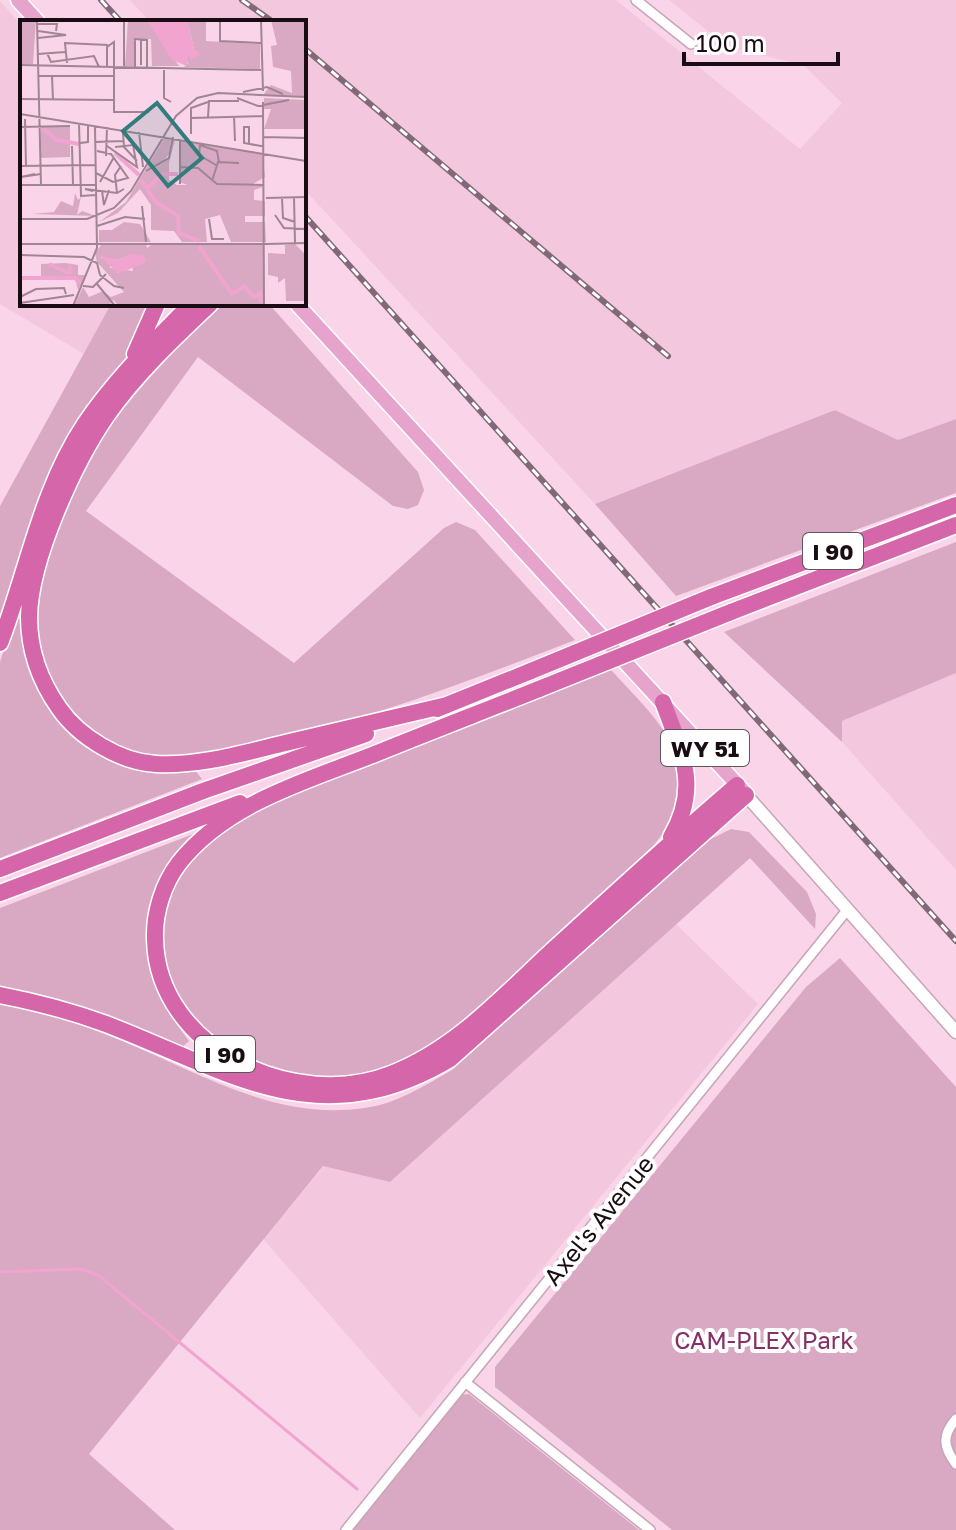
<svg xmlns="http://www.w3.org/2000/svg" width="956" height="1530" viewBox="0 0 956 1530" font-family="'Golos Text',sans-serif">
	<style>
		.built { fill: #f3c7de }
		.green { fill: #d9a9c3 }
		.lines { fill: none; stroke-linecap: round; stroke-linejoin: round }
		.stream { stroke: #f0a4cf; stroke-width: 3 }
		.street-casing { stroke: #c8a4b7; stroke-width: 12 }
		.secondary-casing { stroke: #c8a4b7; stroke-width: 15 }
		.primary-casing { stroke: #fff; stroke-width: 17 }
		.highway-casing { stroke: #fff; stroke-width: 19 }
		.street { stroke: #fff; stroke-width: 9 }
		.secondary { stroke: #fff; stroke-width: 12 }
		.primary { stroke: #e6a3cb; stroke-width: 14 }
		.highway { stroke: #d566a9; stroke-width: 16 }
		.rail-casing { stroke: #816a76; stroke-width: 6 }
		.rail { stroke: #fff; stroke-width: 3; stroke-dasharray: 9; stroke-linecap: butt }
		.highway-bridge-casing { stroke: #fff; stroke-width: 19; stroke-linecap: butt }
		.highway-bridge { stroke: #d566a9; stroke-width: 16 }
		.labels { text-anchor: middle; dominant-baseline: central; stroke-width: 8; stroke-linejoin: round; paint-order: stroke }
		.shield { fill: #fff; stroke: #5e565a; stroke-width: 2 }
		.shield-label { font-size: 22px; font-weight: bold; fill: #190d13 }
		.street-label { font-size: 24px; fill: #190d13; stroke: #fff }
		.park-label { font-size: 24px; fill: #862f66; stroke: #fff }
		.inset-river { fill: none; stroke: #f0a4cf; stroke-width: 4 }
		.inset-road { fill: none; stroke: #a08593; stroke-width: 2 }
		.view { fill: #337c7c; fill-opacity: 0.15; stroke: #337c7c; stroke-width: 4 }
		.inset-edge { fill: none; stroke: #190d13; stroke-width: 4 }
	</style>
	<rect width="100%" height="100%" fill="#fad5e9"/>
	<path class="built" d="M 130,0 L 616,0 L 800,149 L 842,103 L 803,65 L 728,47 L 669,0 L 956,0 L 956,419 L 898,440 L 835,410 L 595,504 L 304,189 L 304,22 L 150,22 Z
		M 0,1 L 22,26 L 22,304 L 111,304 L 84,354 L 0,304 Z
		M 956,673 L 956,870 L 842,742 L 842,721 Z
		M 676,924 L 758,1004 L 420,1418 L 263,1239 L 324,1166 L 390,1182 Z"/>
	<path class="green" d="M 111,304 L 152,304 L 131,351 L 79,420 L 43,488 L 0,627 L 0,506 Z
		M 224,304 L 269,304 L 418,472 L 424,490 L 418,505 L 408,509 L 393,506 L 198,357 L 86,511 L 294,663 L 444,528 L 456,522 L 475,530 L 575,640 C 467,682 360,723 247,747 C 226,751 198,762 176,761 C 130,759 91,739 63,702 C 6,626 59,497 108,426 C 140,380 182,342 224,304 Z
		M 835,410 L 898,440 L 956,419 L 956,493 L 676,596 L 595,504 Z
		M 956,542 L 956,673 L 842,721 L 842,742 L 724,632 Z
		M 23,589 C 24,611 22,636 27,657 C 36,701 70,746 115,759 C 139,767 169,766 194,769 L 202,779 L 0,858 L 0,662 Z
		M 611,670 C 663,726 715,771 654,845 L 453,1031 C 416,1059 373,1081 325,1079 C 302,1079 282,1072 261,1063 C 243,1056 222,1049 207,1035 C 148,981 149,899 205,843 C 239,809 295,793 339,774 C 429,738 519,703 611,670 Z
		M 209,828 C 197,848 155,903 151,922 C 139,965 164,1008 189,1041 L 180,1049 L 0,989 L 0,908 Z
		M 731,829 L 749,832 L 807,892 L 816,914 L 815,929 L 750,858 L 390,1182 L 323,1166 L 89,1454 L 175,1530 L 0,1530 L 0,1003 C 36,1011 71,1020 105,1034 C 189,1066 270,1122 364,1108 C 396,1104 424,1086 452,1070 L 709,840 Z
		M 840,958 L 956,1087 L 956,1530 L 672,1530 L 495,1387 L 495,1367 L 806,987 Z
		M 469,1394 L 639,1530 L 351,1530 L 460,1395 Z"/>
	<g class="lines">
		<path class="stream" d="M 0,1272 L 81,1269 L 98,1275 L 357,1489"/>
		<g class="street-casing">
			<path id="street" d="M 636,0 L 691,44
				M 465,1382 L 650,1530
				M 956,1419 C 942,1435 943,1447 956,1464
				M 346,1530 L 848,909"/>
		</g>
		<g class="secondary-casing">
			<path id="secondary" d="M 746,795 L 956,1032"/>
		</g>
		<g class="primary-casing">
			<path id="primary" d="M 18,0 L 38,22
				M 297,304 L 745,793"/>
		</g>
		<g class="highway-casing">
			<path id="highway" d="M 210,304 C 173,339 137,373 107,415 C 74,463 30,559 29,617 C 29,651 40,681 59,708 C 79,737 120,762 156,764 C 199,766 240,754 281,744 C 336,731 392,718 447,705
				M 135,354 L 157,304
				M 711,597 L 956,505
				M 731,612 L 956,525
				M 0,643 C 28,570 41,490 85,424 C 115,379 154,342 191,304
				M 539,689 C 484,711 429,732 375,754 C 307,781 226,803 179,863 C 163,884 154,913 155,939 C 157,1049 295,1112 391,1074 C 456,1049 504,995 554,949 C 615,893 675,838 737,785
				M 663,702 C 681,752 701,786 671,837
				M 437,709 L 531,671
				M 0,869 L 203,791 L 366,734
				M 0,893 L 240,803
				M 0,995 C 36,1002 71,1011 106,1024 C 231,1072 318,1137 450,1059 L 746,795"/>
		</g>
		<use href="#street" class="street"/>
		<use href="#secondary" class="secondary"/>
		<use href="#primary" class="primary"/>
		<use href="#highway" class="highway"/>
		<g class="rail-casing">
			<path id="rail" d="M 101,0 L 121,22
				M 242,0 L 273,22
				M 304,48 L 668,356
				M 304,215 L 956,941"/>
		</g>
		<use href="#rail" class="rail"/>
		<g class="highway-bridge-casing">
			<path id="highway-bridge" d="M 531,671 L 711,597
				M 539,689 L 731,612"/>
		</g>
		<use href="#highway-bridge" class="highway-bridge"/>
	</g>
	<g class="labels">
		<g class="shield">
			<rect x="803" y="533" width="60" height="36" rx="6"/>
			<rect x="661" y="730" width="88" height="36" rx="6"/>
			<rect x="195" y="1036" width="60" height="36" rx="6"/>
		</g>
		<g class="shield-label">
			<text x="833" y="551">I 90</text>
			<text x="705" y="748">WY 51</text>
			<text x="225" y="1054">I 90</text>
		</g>
		<g class="street-label">
			<text transform="translate(598 1220) rotate(-51)">Axel's Avenue</text>
		</g>
		<g class="park-label">
			<text x="764" y="1339">CAM-PLEX Park</text>
		</g>
	</g>
	<g transform="translate(20 20)">
		<rect width="286" height="286" fill="#fad5e9"/>
		<path d="M 0,0 L 16,0 L 13,44 L 0,44 ZM 108,0 L 128,1 L 159,46 L 132,46 L 131,19 L 114,19 L 114,46 L 105,46 ZM 167,0 L 186,0 L 186,21 L 240,24 L 240,49 L 164,47 L 168,43 L 165,36 L 174,29 ZM 251,0 L 286,0 L 286,76 L 243,75 L 251,65 L 272,73 L 271,51 L 253,47 L 251,26 L 257,25 ZM 244,78 L 286,80 L 286,109 L 244,109 L 251,89 L 244,89 ZM 21,107 L 50,107 L 50,137 L 20,138 ZM 145,117 L 151,120 L 149,134 L 141,144 L 150,138 L 153,119 L 159,120 L 155,120 L 149,143 L 149,160 L 157,165 L 167,165 L 160,162 L 161,121 L 242,133 L 245,157 L 231,165 L 245,166 L 234,170 L 234,180 L 245,181 L 245,196 L 225,196 L 225,202 L 245,202 L 246,222 L 211,222 L 200,195 L 185,199 L 187,222 L 162,222 L 154,211 L 131,210 L 131,185 L 120,169 L 98,193 L 79,202 L 106,182 ZM 55,173 L 58,180 L 61,177 L 57,195 L 62,191 L 76,196 L 12,194 L 34,192 L 41,181 L 53,186 ZM 104,202 L 120,204 L 131,222 L 79,222 L 79,210 L 92,210 ZM 126,223 L 127,228 L 132,224 L 244,225 L 243,286 L 99,286 L 93,280 L 88,286 L 54,286 L 63,267 L 69,277 L 83,271 L 91,277 L 104,272 L 77,242 L 75,233 L 82,224 ZM 111,234 L 113,251 L 90,248 L 90,243 L 80,237 L 98,240 ZM 275,224 L 284,233 L 285,281 L 266,281 L 265,258 L 258,263 L 258,257 L 248,255 L 248,233 L 265,234 L 265,225 ZM 46,243 L 58,245 L 58,255 L 66,255 L 58,270 L 55,258 L 21,256 L 21,244 Z" fill="#d9a9c3" fill-rule="evenodd"/>
		<path d="M 127,0 L 167,0 L 174,29 L 181,34 L 171,40 L 168,33 L 167,46 L 152,40 ZM 110,234 L 124,236 L 126,242 L 98,254 L 79,235 L 98,240 Z" fill="#f0a4cf"/>
		<path class="inset-river" d="M 22,108 L 37,120 L 59,124M 95,133 L 119,155M 121,160 L 136,182 L 158,196 L 159,213 L 179,221M 126,169 L 143,154 L 158,154M 179,226 L 212,274 L 224,266 L 234,277 L 240,273 L 241,283M 29,244 L 48,253 L 50,249 L 51,254M 0,258 L 55,258 L 61,264"/>
		<path class="inset-road" d="M 17,0 L 21,165M 200,0 L 200,21 L 241,23M 241,0 L 243,71M 17,4 L 37,4 L 36,11M 18,11 L 46,15 L 18,18M 114,19 L 127,20 L 127,47M 27,33 L 31,42 L 74,36 L 79,47M 18,34 L 45,32M 47,43 L 45,23 L 88,25M 0,45 L 241,50M 121,45 L 121,19M 104,46 L 104,0M 87,47 L 87,27 L 94,22 L 94,93M 115,47 L 115,19M 144,48 L 144,78 L 151,82M 19,56 L 94,56M 32,56 L 33,80M 223,72 L 247,67 L 263,74M 217,78 L 238,86 L 269,80M 0,79 L 94,80M 243,82 L 244,286M 94,92 L 129,92M 0,94 L 286,141M 214,96 L 215,121M 188,97 L 189,81 L 219,81M 171,98 L 243,96M 5,99 L 6,146M 59,103 L 61,176 L 76,175M 0,107 L 50,106M 103,112 L 104,127 L 117,141M 119,112 L 123,147M 171,114 L 171,88 L 188,82M 244,117 L 286,118M 160,121 L 160,164M 75,122 L 103,121M 60,123 L 68,122 L 68,105M 229,124 L 229,107 L 224,107 L 224,123 L 241,126 L 244,126M 52,126 L 53,165M 87,126 L 117,147 L 113,125 L 95,127M 86,136 L 87,107M 196,145 L 179,135 L 180,125 L 197,131 L 199,142M 0,146 L 76,145M 160,147 L 178,148 L 197,164 L 243,165M 126,151 L 149,138 L 153,117M 76,153 L 93,162 L 108,158 L 91,134 L 77,131M 15,154 L 1,157 L 21,154M 192,161 L 198,142 L 219,143M 80,162 L 94,137M 0,165 L 76,165M 73,171 L 65,169 L 97,173 L 104,169M 82,171 L 84,185 L 89,170M 97,173 L 95,155 L 101,146M 274,177 L 275,223M 246,178 L 286,177M 262,178 L 263,198 L 275,202M 122,186 L 126,222M 255,195 L 264,208 L 286,209M 0,199 L 67,199 L 94,188 L 111,171 L 156,96 L 177,78 L 198,73 L 286,77M 189,199 L 192,219 L 204,219M 77,206 L 105,197 L 125,199M 0,224 L 247,224M 247,224 L 286,223M 0,235 L 64,237 L 77,243 L 80,255 L 94,266 L 104,268M 77,264 L 95,286M 63,266 L 73,267 L 86,254M 0,277 L 16,269 L 44,268 L 46,274M 0,283 L 54,275M 53,286 L 77,228 L 75,106"/>
		<path class="view" d="M 137,83 L 182,138 L 148,166 L 103,111 Z"/>
		<rect width="286" height="286" class="inset-edge"/>
	</g>
	<path d="M684 52v12h154v-12" fill="none" stroke="#190d13" stroke-width="4"/>
	<text x="696" y="52" font-size="24" fill="#190d13" stroke="#ffffff" stroke-width="6" paint-order="stroke">100 m</text>
</svg>
